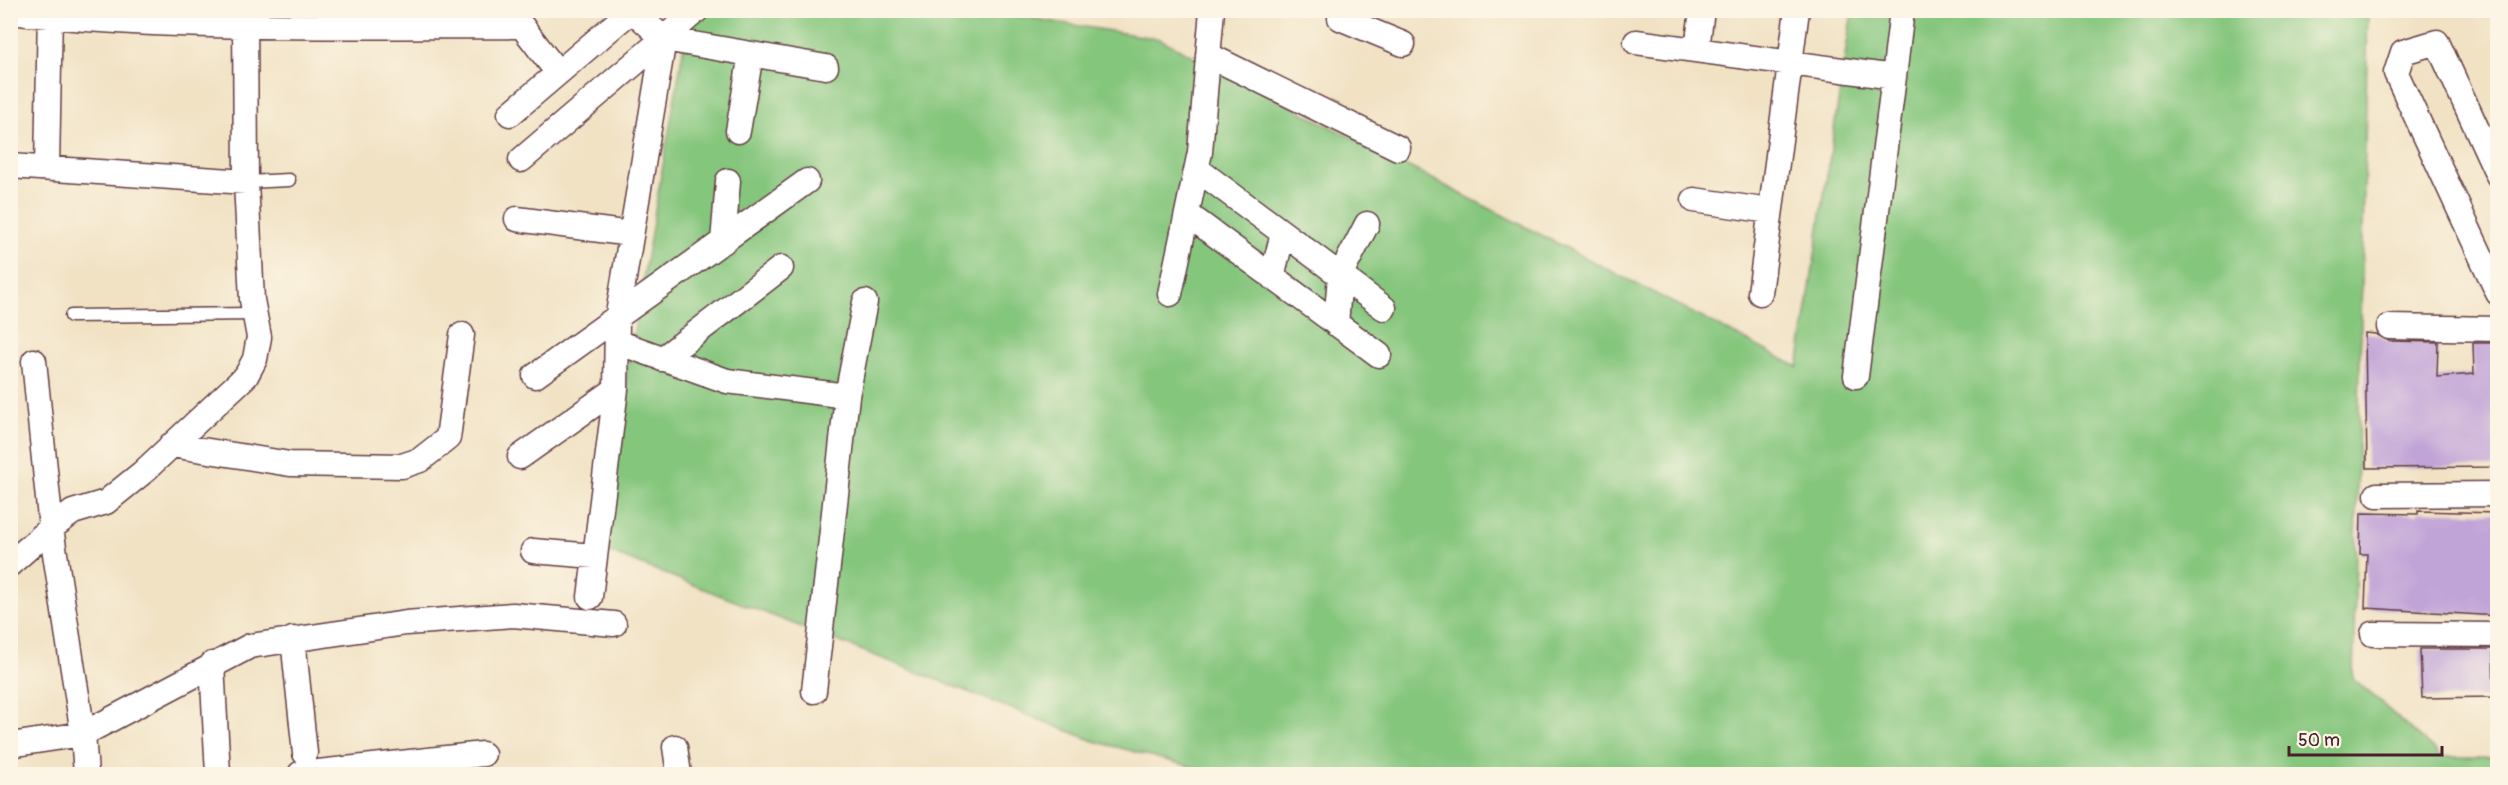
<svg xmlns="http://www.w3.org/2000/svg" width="2508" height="785" viewBox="0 0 2508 785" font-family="Pangolin,sans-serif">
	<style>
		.green { fill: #85c67d; stroke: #687254; stroke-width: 1.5 }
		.building { fill: #c0a3d7 }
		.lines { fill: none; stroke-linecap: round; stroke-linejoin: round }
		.service-casing { stroke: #633c42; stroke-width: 15 }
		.minor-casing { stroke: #633c42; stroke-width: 27 }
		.service { stroke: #fff; stroke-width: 12 }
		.minor { stroke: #fff; stroke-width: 24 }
	</style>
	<rect width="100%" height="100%" fill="#fcf5e5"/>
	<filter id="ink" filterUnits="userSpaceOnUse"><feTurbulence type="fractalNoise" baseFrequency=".0167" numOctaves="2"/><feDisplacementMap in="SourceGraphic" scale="12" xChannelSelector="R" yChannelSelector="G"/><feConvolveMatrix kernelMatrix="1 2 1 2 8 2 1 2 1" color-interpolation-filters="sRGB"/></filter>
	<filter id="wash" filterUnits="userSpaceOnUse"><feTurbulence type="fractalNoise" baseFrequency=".008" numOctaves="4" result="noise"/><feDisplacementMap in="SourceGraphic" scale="24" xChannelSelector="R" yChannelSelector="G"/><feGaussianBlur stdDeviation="1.35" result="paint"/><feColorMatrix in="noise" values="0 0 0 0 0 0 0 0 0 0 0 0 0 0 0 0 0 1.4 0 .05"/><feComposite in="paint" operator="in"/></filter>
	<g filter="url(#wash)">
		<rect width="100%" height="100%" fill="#f1e2c4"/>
		<path class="green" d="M 690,11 L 986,11 L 1160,39 L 1798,367 L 1852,11 L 2368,11 L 2353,678 L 2442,757 L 2497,757 L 2497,774 L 1219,774 L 1094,741 L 596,547 Z"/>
		<g id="blocks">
			<path class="building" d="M 2365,333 L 2376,334 L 2389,341 L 2438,342 L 2437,377 L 2474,374 L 2473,343 L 2498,343 L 2498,467 L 2367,468 Z
				M 2418,511 L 2498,513 L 2498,616 L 2365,608 L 2367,554 L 2360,554 L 2361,513 L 2418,514 Z
				M 2420,649 L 2493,649 L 2494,697 L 2422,698 Z"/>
		</g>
	</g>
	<g filter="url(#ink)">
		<use href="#blocks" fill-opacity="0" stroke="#633c42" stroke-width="1.5"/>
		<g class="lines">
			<g class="service-casing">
				<path id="service" d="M 246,182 L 289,180
					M 71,316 L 255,314"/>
			</g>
			<g class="minor-casing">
				<path id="minor" d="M 632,10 L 664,39 L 826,67
					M 1341,10 L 1340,18 L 1403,44
					M 10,12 C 180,31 352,26 522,26 L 558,73
					M 1636,42 L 1894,77 L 1902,10
					M 1697,49 L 1702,10
					M 1208,55 L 1398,148
					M 510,114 L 632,10
					M 738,131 L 751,54
					M 521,160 L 697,10
					M 10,166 L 246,182
					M 47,168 L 50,10
					M 1197,169 L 1384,308
					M 2498,175 L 2437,42 L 2403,52 L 2396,73 L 2498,293
					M 1694,200 L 1770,211
					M 1187,214 L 1379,355
					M 517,219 L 631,234
					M 723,242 L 728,181
					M 1272,277 L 1283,233
					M 1760,293 L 1797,10
					M 1170,294 L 1200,152 L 1212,10
					M 1336,324 L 1340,276 L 1367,224
					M 2389,327 L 2498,329
					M 617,342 L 727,381 L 847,396
					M 662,359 L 781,268
					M 535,376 L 807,181
					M 1856,376 L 1894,77
					M 171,445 L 290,464 L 402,466 L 420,460 L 448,438 L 462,335
					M 520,457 L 616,389
					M 2377,495 L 2498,494
					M 533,551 L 594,556
					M 10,564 L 51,528 L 34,361
					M 590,597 L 616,389 L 617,320 L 664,39
					M 2373,634 L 2498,635
					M 293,639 L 305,753
					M 212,664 L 218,774
					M 814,691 L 847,396 L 865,302
					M 10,745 L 83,734 L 250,646 L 406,623 L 513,615 L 614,624
					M 675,747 L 679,774
					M 86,774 L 83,734 L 51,528 L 73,512 L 106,502 L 142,473 L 246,376 L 255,359 L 259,337 L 252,300 L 246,182 L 245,10
					M 300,774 L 483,754"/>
			</g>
			<use href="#service" class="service"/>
			<use href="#minor" class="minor"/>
		</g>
	</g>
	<rect width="2508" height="785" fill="none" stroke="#fcf5e5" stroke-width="36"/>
	<path d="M2289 746v9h153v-9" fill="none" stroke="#4a1f2b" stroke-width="3"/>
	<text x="2298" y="746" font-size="18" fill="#4a1f2b" stroke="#fcf5e5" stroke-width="4.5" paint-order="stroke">50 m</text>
</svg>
